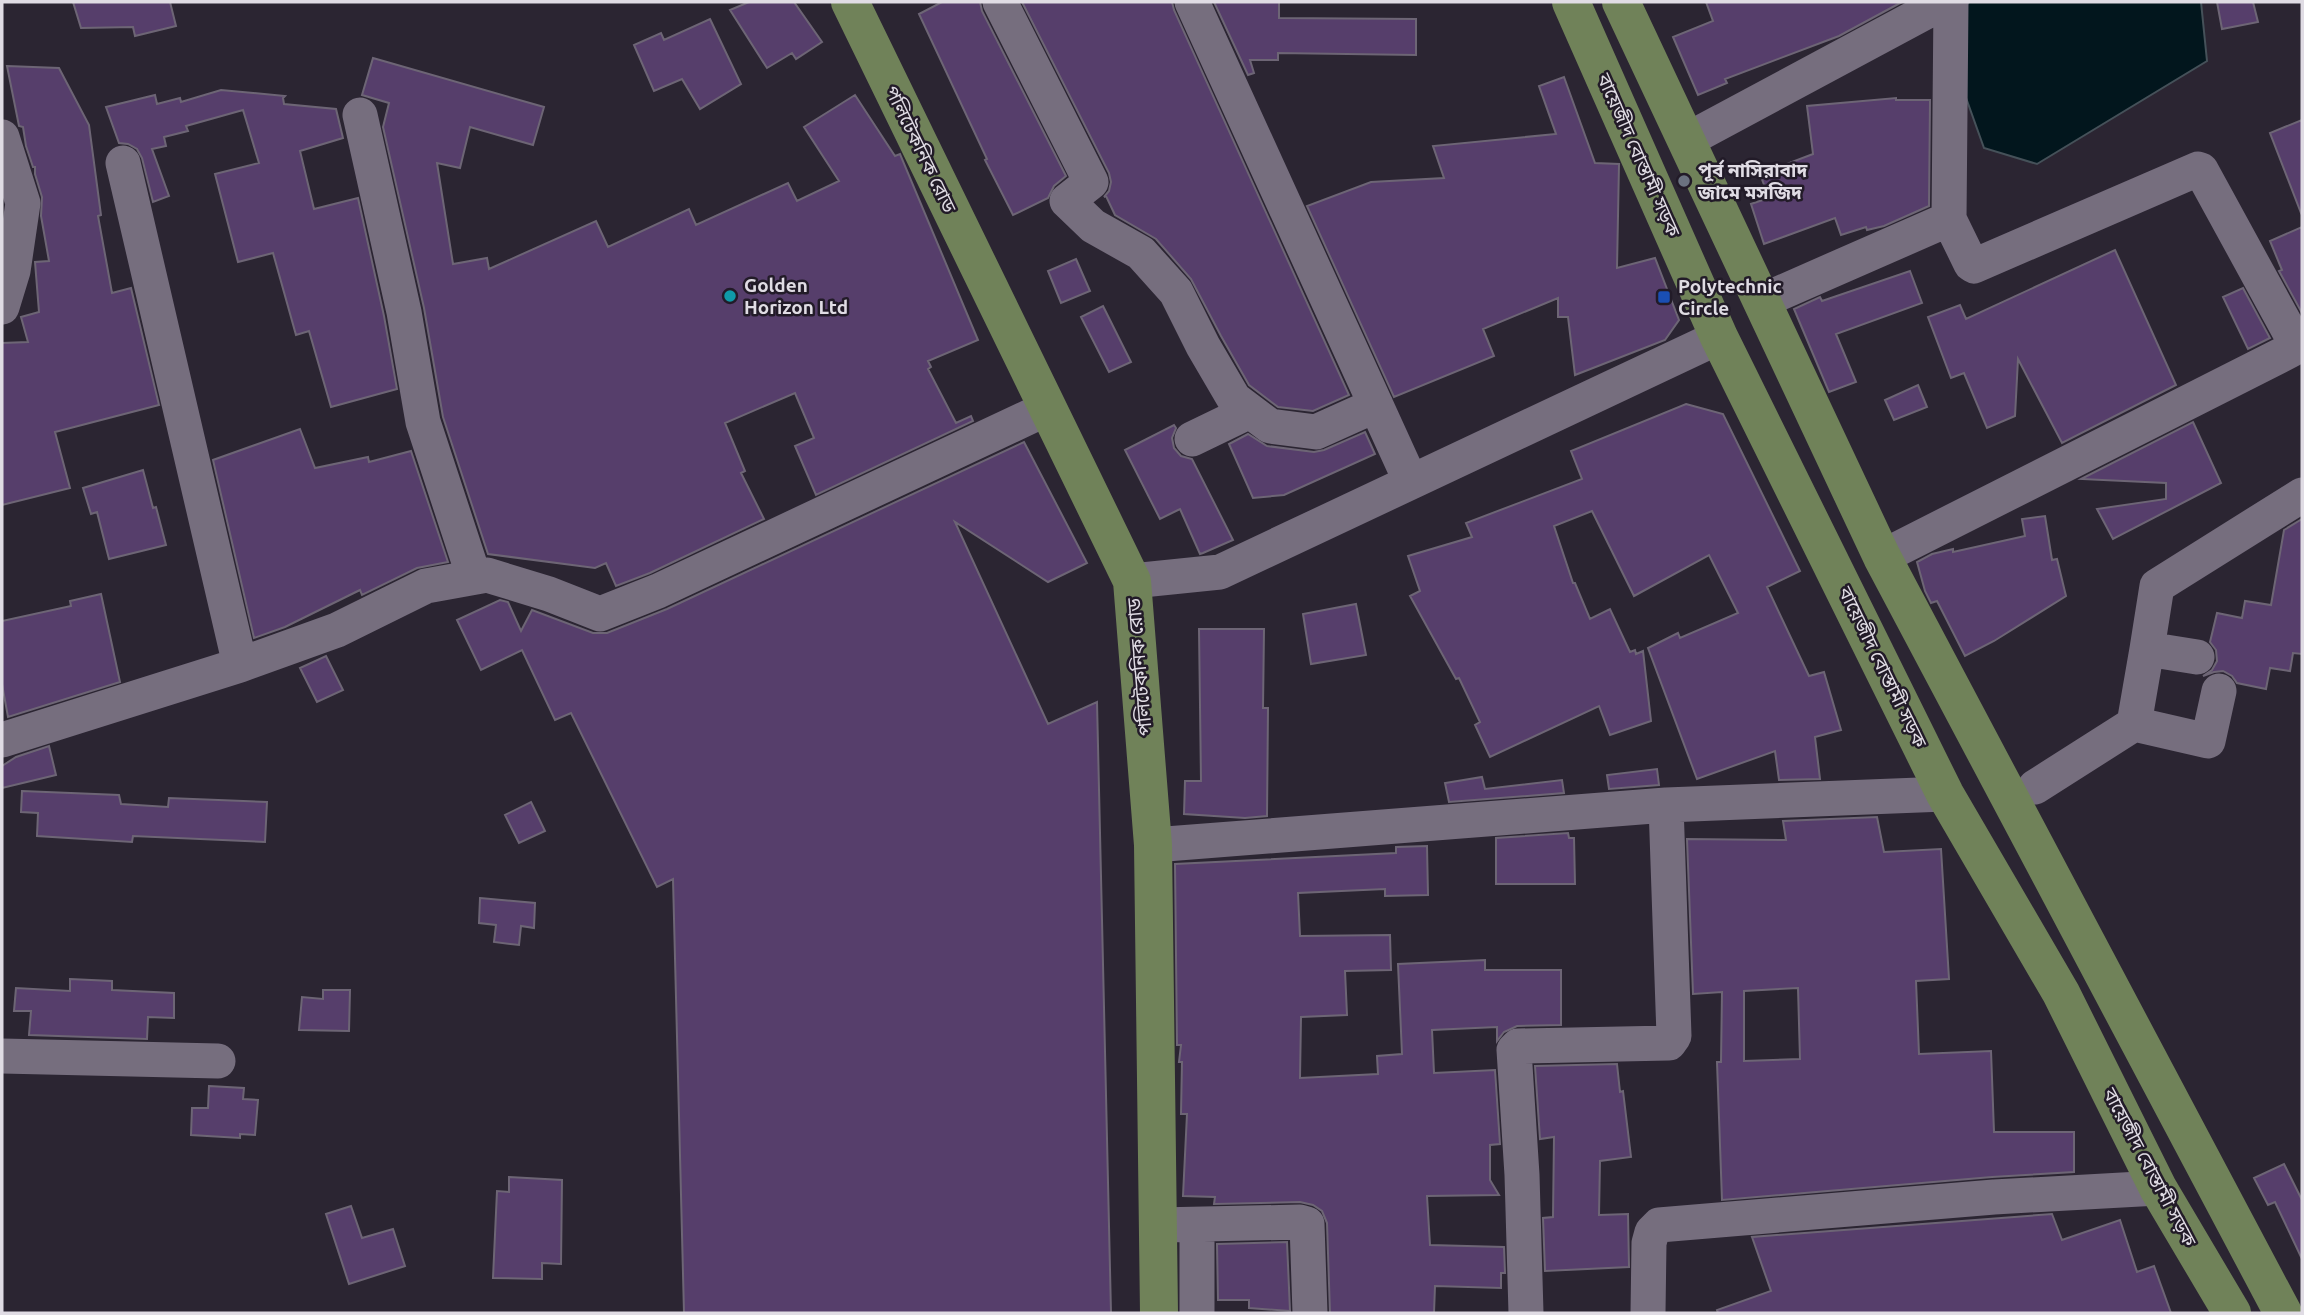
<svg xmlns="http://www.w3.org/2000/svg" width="2304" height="1315" viewBox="0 0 2304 1315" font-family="Ubuntu,'Noto Sans Bengali',sans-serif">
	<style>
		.water { fill: #02161d; stroke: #455159; stroke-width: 2 }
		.building { fill: #563e6b; stroke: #6d6575; stroke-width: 2; fill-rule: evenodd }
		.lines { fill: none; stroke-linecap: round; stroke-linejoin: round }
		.minor { stroke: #766e7e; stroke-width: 35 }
		.major { stroke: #708259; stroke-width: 38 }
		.worship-dot { fill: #6b7280; stroke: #221b28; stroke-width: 2.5 }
		.culture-dot { fill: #0f9aa8; stroke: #221b28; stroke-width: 2.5 }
		.transit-dot { fill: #1a4fb4; stroke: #221b28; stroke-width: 2.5 }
		.labels { text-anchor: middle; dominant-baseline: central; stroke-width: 5; stroke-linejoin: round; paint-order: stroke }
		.street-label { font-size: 19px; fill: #e0dce4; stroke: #221b28 }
		.poi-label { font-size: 19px; font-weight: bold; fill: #e0dce4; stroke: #221b28; text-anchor: start }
	</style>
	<rect width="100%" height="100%" fill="#2b2532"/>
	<path class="water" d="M 1969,2 L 2201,2 L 2207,61 L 2037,164 L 1984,148 L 1955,67 L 1956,17 Z"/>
	<path class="building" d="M 73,2 L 170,2 L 176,26 L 135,36 L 133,27 L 81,28 Z
		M 749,2 L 794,2 L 822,42 L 796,59 L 792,53 L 767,68 L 730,10 Z
		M 942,2 L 980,2 L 982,11 L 1066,176 L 1054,186 L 1048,198 L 1013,215 L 985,160 L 987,159 L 919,14 Z
		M 1022,2 L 1172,2 L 1174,10 L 1349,395 L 1313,411 L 1278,407 L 1249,385 L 1221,336 L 1191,279 L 1156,239 L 1115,215 L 1106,196 L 1104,197 L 1109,191 L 1111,182 L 1109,173 Z
		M 1214,2 L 1279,2 L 1279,18 L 1416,19 L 1416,55 L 1278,53 L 1278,60 L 1250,60 L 1254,73 L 1248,75 Z
		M 1706,2 L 1902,2 L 1839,36 L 1725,79 L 1727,83 L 1698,95 L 1673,37 L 1713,21 Z
		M 2217,2 L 2253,2 L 2258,22 L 2222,29 Z
		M 710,19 L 741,84 L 700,109 L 682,79 L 654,91 L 634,45 L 661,33 L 664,40 Z
		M 373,58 L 544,107 L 533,145 L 470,127 L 460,168 L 437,163 L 453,264 L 487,258 L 489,269 L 596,221 L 608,247 L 689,209 L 696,225 L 788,183 L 797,201 L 839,181 L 804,127 L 855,95 L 895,156 L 900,154 L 978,340 L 928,361 L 931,367 L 928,369 L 956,423 L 971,416 L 973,421 L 816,495 L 795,446 L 814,438 L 795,393 L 725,423 L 745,471 L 741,473 L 764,519 L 650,573 L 616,586 L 606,563 L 595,568 L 488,554 L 443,417 L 424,308 L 383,127 L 389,103 L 362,95 Z
		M 7,66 L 59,68 L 89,125 L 101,215 L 98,216 L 112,293 L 131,288 L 159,405 L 55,432 L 70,488 L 2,505 L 2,343 L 28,342 L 21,317 L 39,312 L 35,262 L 49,261 L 41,216 L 42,197 L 35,174 L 35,167 L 33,167 L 26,146 L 23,127 L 19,126 Z
		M 1564,77 L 1595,163 L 1619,164 L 1617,268 L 1655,258 L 1679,320 L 1665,340 L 1575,375 L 1568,317 L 1558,317 L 1558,298 L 1483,329 L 1494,356 L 1394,397 L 1307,206 L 1371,182 L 1444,178 L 1433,146 L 1556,134 L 1539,86 Z
		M 221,90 L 285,96 L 283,98 L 284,104 L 336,109 L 343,138 L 300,151 L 314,209 L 358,198 L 384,316 L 397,389 L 331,407 L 309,331 L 296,335 L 273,253 L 238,262 L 215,174 L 259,163 L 243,110 L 186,126 L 188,131 L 164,137 L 166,146 L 152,149 L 169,196 L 153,202 L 142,158 L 137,149 L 128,144 L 119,143 L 106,107 L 155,95 L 157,104 L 180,98 L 181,102 Z
		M 1896,98 L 1896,100 L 1930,100 L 1929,206 L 1884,226 L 1867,230 L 1866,227 L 1841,235 L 1835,218 L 1764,244 L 1751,204 L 1769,198 L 1760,174 L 1813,154 L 1807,106 Z
		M 2302,120 L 2302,212 L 2301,213 L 2270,133 Z
		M 2302,227 L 2302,313 L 2279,271 L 2282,270 L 2270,241 Z
		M 2115,250 L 2176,385 L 2062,443 L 2018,359 L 2015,416 L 1987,428 L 1964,373 L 1951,378 L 1928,317 L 1960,305 L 1966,319 Z
		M 1076,259 L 1090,291 L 1061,303 L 1048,271 Z
		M 1910,271 L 1922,303 L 1836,334 L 1856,382 L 1829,392 L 1794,309 L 1820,297 L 1822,301 Z
		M 2243,288 L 2270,338 L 2248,349 L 2223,297 Z
		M 1103,306 L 1131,362 L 1109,372 L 1081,317 Z
		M 1918,385 L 1927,407 L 1894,420 L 1885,400 Z
		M 1686,404 L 1723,414 L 1800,571 L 1767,587 L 1809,676 L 1824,672 L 1841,730 L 1815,737 L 1820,779 L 1779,780 L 1775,751 L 1697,779 L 1648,648 L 1678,633 L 1680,638 L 1738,613 L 1709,555 L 1634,596 L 1592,511 L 1554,526 L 1573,583 L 1575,583 L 1590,619 L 1610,609 L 1630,652 L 1635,650 L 1636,654 L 1643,651 L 1651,721 L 1610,735 L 1599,706 L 1490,757 L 1475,725 L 1480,722 L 1459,678 L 1456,679 L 1410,596 L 1420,591 L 1408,556 L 1472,537 L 1466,523 L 1582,479 L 1571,451 Z
		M 2193,422 L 2221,483 L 2113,539 L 2097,509 L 2166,499 L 2166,483 L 2081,479 Z
		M 1174,425 L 1176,428 L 1172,438 L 1174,448 L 1181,456 L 1192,459 L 1233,540 L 1203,553 L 1200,554 L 1180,509 L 1160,519 L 1125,450 Z
		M 300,429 L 315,468 L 368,457 L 369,462 L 411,451 L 448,562 L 417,568 L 362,595 L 360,590 L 285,627 L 254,638 L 213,460 Z
		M 1365,432 L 1375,454 L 1284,495 L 1253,498 L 1229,444 L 1248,434 L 1267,446 L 1314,452 L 1324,450 Z
		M 1024,442 L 1087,563 L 1048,582 L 955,522 L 1048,724 L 1097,702 L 1111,1313 L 684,1313 L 673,879 L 657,887 L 571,713 L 555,720 L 522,650 L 481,670 L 457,620 L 500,600 L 508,602 L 521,631 L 532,610 L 593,633 L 607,633 L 667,609 Z
		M 143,470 L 153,508 L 156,507 L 166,545 L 109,559 L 97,512 L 91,514 L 83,488 Z
		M 2045,516 L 2052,560 L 2057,559 L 2066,596 L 1994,641 L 1965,656 L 1937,601 L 1931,603 L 1925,591 L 1917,562 L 1932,554 L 1953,549 L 1953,552 L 2025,536 L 2022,519 Z
		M 2302,519 L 2302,654 L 2293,653 L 2290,671 L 2270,668 L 2266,689 L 2237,683 L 2232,676 L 2223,671 L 2214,672 L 2203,676 L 2212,670 L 2217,661 L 2216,650 L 2210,642 L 2217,613 L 2242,618 L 2245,601 L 2271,605 L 2284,530 Z
		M 101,594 L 120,682 L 8,717 L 2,684 L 2,621 L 71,606 L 70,601 Z
		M 1356,604 L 1366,655 L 1311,664 L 1303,614 Z
		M 1199,629 L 1264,629 L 1263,708 L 1268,708 L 1267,816 L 1245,818 L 1184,814 L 1185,781 L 1201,781 Z
		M 326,656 L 343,690 L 317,702 L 300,668 Z
		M 49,746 L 56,775 L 2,788 L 2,766 L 16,757 Z
		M 1657,769 L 1659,785 L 1609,789 L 1607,775 Z
		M 1482,777 L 1485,789 L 1562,780 L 1564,793 L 1449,802 L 1445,783 Z
		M 22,791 L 119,795 L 121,804 L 168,807 L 169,798 L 267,802 L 265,842 L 133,836 L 132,842 L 37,836 L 38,813 L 21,812 Z
		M 531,802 L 545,831 L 519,843 L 505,815 Z
		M 1877,817 L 1884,852 L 1941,849 L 1949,979 L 1916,981 L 1919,1054 L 1991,1051 L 1994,1132 L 2074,1132 L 2074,1172 L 1992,1177 L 1722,1200 L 1717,1062 L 1721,1062 L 1722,992 L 1693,994 L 1687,839 L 1786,840 L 1783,821 ZM 1798,988 L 1800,1059 L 1744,1061 L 1744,991 Z
		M 1568,833 L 1569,838 L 1574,838 L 1575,884 L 1496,884 L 1496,838 Z
		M 1427,846 L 1428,895 L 1385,896 L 1385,889 L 1298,893 L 1300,936 L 1390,935 L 1391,970 L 1345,971 L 1347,1015 L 1301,1017 L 1300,1078 L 1378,1074 L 1377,1056 L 1402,1054 L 1398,964 L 1485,960 L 1485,970 L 1561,970 L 1561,1025 L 1517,1026 L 1504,1032 L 1497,1041 L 1497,1027 L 1432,1030 L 1434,1073 L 1495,1070 L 1500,1144 L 1490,1145 L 1490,1180 L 1499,1195 L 1427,1196 L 1430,1245 L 1504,1247 L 1505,1273 L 1501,1273 L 1501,1288 L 1435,1286 L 1434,1313 L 1330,1313 L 1327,1223 L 1322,1211 L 1313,1205 L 1300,1202 L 1214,1204 L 1215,1197 L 1183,1196 L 1187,1114 L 1181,1114 L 1182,1062 L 1179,1062 L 1181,1045 L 1177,1045 L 1175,864 L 1396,853 L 1396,847 Z
		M 480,898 L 535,903 L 534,928 L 521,926 L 519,945 L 494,942 L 496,925 L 479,923 Z
		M 70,979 L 112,981 L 112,990 L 174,993 L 174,1018 L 148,1017 L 147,1039 L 29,1035 L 31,1011 L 14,1011 L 16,988 L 70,991 Z
		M 323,990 L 350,990 L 349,1031 L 299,1030 L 302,997 L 323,999 Z
		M 1617,1064 L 1620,1092 L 1623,1091 L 1631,1157 L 1600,1161 L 1599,1215 L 1628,1214 L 1629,1267 L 1545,1271 L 1543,1218 L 1553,1217 L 1554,1137 L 1540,1139 L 1535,1066 Z
		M 209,1086 L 244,1088 L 243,1099 L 258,1100 L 255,1135 L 240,1134 L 240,1138 L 191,1135 L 192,1108 L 208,1108 Z
		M 2284,1164 L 2302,1200 L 2302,1259 L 2275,1202 L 2268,1205 L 2254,1178 Z
		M 509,1177 L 562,1180 L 561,1264 L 542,1263 L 542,1279 L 493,1278 L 497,1191 L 509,1192 Z
		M 351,1206 L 362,1238 L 393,1229 L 405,1266 L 349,1284 L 326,1214 Z
		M 2052,1214 L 2062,1240 L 2120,1220 L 2137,1272 L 2154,1266 L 2171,1313 L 1718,1313 L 1717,1310 L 1771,1291 L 1752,1237 Z
		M 1287,1242 L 1290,1311 L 1249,1308 L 1249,1300 L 1218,1300 L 1217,1244 Z"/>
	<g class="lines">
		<path class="minor" d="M 1000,2 L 1091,182 L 1067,201 L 1093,226 L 1141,253 L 1176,292 L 1203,346 L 1234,399 L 1270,426 L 1316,432 L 1376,405
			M 1192,2 L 1411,482
			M 360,115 L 404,312 L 423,422 L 474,577
			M 2,137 L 23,203 L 13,271 L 2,307
			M 1687,140 L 1944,2
			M 123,163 L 240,665
			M 1949,219 L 1951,2
			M 1762,301 L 1949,219 L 1971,264 L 1974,266 L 2198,169 L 2201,170 L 2294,340 L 2291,350 L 1882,557
			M 1192,439 L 1250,411
			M 1132,581 L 1220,572 L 1719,337
			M 2147,649 L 2157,586 L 2302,495
			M 2134,724 L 2147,649 L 2197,657
			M 2,740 L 240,665 L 337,630 L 426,586 L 487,575 L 549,594 L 600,614 L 658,591 L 1046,409
			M 2035,787 L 2134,724 L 2208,741 L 2219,691
			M 1153,845 L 1666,805
			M 2,1056 L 218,1061
			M 1158,1225 L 1300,1222 L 1307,1224 L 1310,1313
			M 1197,1225 L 1197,1313
			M 1526,1313 L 1522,1175 L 1514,1050 L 1518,1046 L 1669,1043 L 1674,1036 L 1666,805 L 1945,794
			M 1648,1313 L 1649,1243 L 1652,1232 L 1659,1225 L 1994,1197 L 2158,1188"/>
		<path class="major" d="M 850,2 L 1132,581 L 1153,845 L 1159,1313
			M 1571,2 L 1719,337 L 1945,794 L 2061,993 L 2158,1188 L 2232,1313
			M 1621,2 L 1882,557 L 2283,1313"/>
	</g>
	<circle class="worship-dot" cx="1684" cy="181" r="7"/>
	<circle class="culture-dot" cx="730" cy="296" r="7"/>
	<rect class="transit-dot" x="1657" y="290" width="14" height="14" rx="3.5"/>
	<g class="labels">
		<g class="street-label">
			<text transform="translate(921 149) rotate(64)">পলিটেকনিক রোড</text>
			<text transform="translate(1639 155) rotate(66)">বায়েজীদ বোস্তামী সড়ক</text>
			<text transform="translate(1139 667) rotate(-95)">পলিটেকনিক রোড</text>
			<text transform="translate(1883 667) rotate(64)">বায়েজীদ বোস্তামী সড়ক</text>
			<text transform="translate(2150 1167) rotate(62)">বায়েজীদ বোস্তামী সড়ক</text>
		</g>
		<g class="poi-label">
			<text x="1698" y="170">পূর্ব নাসিরাবাদ<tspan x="1698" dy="22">জামে মসজিদ</tspan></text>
			<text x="744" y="285">Golden<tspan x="744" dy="22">Horizon Ltd</tspan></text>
			<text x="1678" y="286">Polytechnic<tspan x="1678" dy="22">Circle</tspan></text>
		</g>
	</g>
	<rect width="2304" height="1315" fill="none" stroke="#e0dce4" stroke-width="7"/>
</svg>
